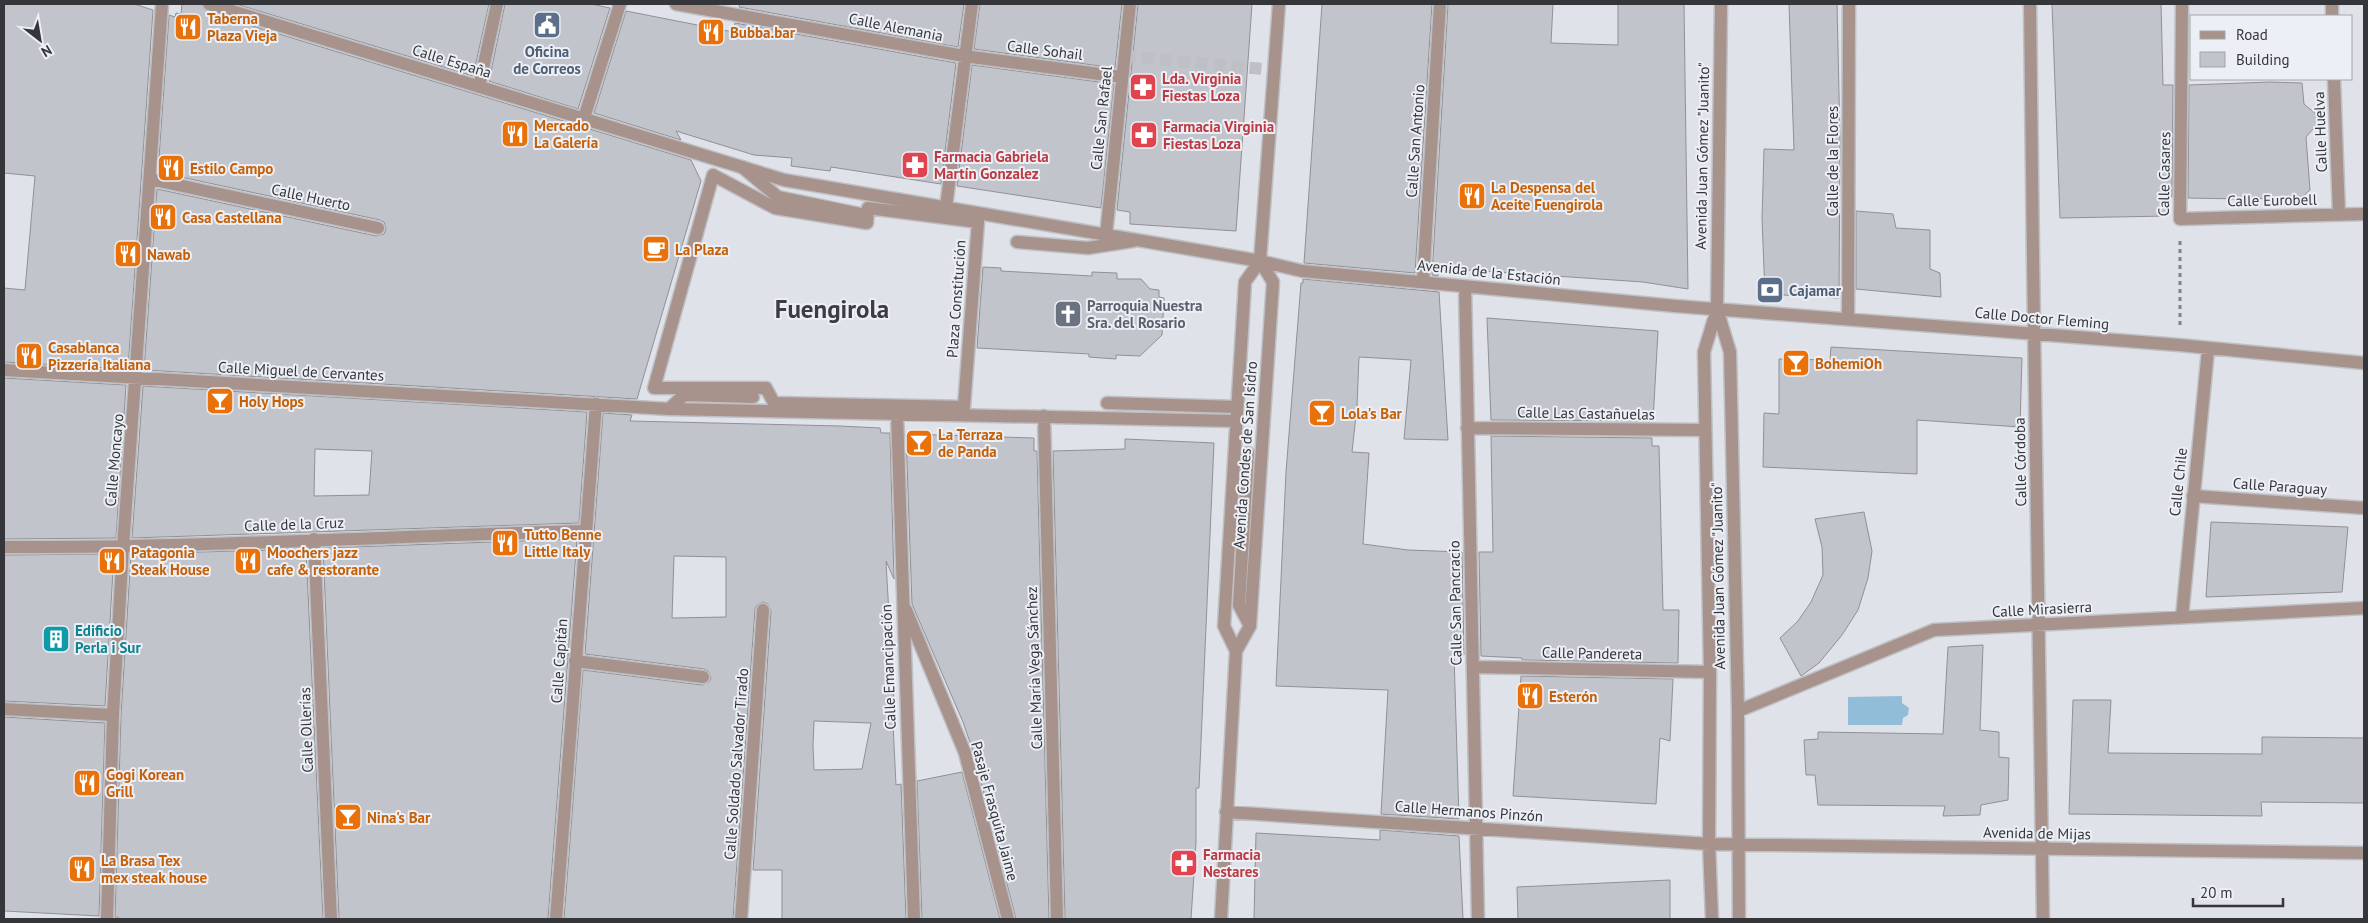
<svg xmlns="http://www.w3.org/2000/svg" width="2368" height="923" viewBox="0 0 2368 923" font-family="'PT Sans',sans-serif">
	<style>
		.water { fill: #92bdd8 }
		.building { fill: #c1c4ca; stroke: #8f9197; fill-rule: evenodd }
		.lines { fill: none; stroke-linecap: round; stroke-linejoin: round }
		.street-tunnel { stroke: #bec0c6; stroke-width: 12; stroke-dasharray: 12 6; stroke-linecap: butt }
		.lane-casing { stroke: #bec0c6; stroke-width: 15 }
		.street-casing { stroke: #bec0c6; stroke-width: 15 }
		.path { stroke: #838489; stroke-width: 3; stroke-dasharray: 4 4; stroke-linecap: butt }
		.lane { stroke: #a8938c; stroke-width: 12 }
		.street { stroke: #a8938c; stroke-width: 12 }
		.labels { text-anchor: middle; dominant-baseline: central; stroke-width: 4; stroke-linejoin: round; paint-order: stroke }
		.food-label { font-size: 15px; font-weight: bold; fill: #c56008; stroke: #edeff6; text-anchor: start }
		.street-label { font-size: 15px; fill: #353639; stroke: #edeff6 }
		.service-label { font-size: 15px; font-weight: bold; fill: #4e5e75; stroke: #edeff6 }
		.health-label { font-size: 15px; font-weight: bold; fill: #be3a42; stroke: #edeff6; text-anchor: start }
		.worship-label { font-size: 15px; font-weight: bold; fill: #5b616d; stroke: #edeff6; text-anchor: start }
		.culture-label { font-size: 15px; font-weight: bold; fill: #0d838f; stroke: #edeff6; text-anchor: start }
		.town-label { font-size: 25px; font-weight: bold; fill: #3c3d43; stroke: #edeff6 }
	</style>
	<rect width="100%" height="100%" fill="#e0e2e9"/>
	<path class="water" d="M 1902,696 L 1902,703 L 1909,708 L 1908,715 L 1903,718 L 1902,725 L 1848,725 L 1848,697 Z"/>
	<path class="building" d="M 4,4 L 134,4 L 153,10 L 128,369 L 4,362 L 4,288 L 25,290 L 35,176 L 4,173 Z
		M 182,4 L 201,4 L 207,12 L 691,160 L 701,181 L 637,399 L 144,370 L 157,189 L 376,236 L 384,234 L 386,229 L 384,222 L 380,220 L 158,172 L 169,15 L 175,17 L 176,13 L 181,14 Z
		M 236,4 L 489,4 L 473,76 Z
		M 505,4 L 591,4 L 610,8 L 578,109 L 489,81 Z
		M 740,4 L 964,4 L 958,47 L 739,7 Z
		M 980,4 L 1122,4 L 1115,68 L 974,49 Z
		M 1138,4 L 1252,4 L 1236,231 L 1130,224 L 1130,212 L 1117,210 Z
		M 1322,4 L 1432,4 L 1415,273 L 1304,263 Z
		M 1448,4 L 1553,4 L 1551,43 L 1618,45 L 1618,4 L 1684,4 L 1688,289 L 1643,282 L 1438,268 L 1438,276 L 1432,275 Z
		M 1789,4 L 1837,4 L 1840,138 L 1839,298 L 1765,294 L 1762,218 L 1764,149 L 1794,150 Z
		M 2052,4 L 2161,4 L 2163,85 L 2173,85 L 2172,197 L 2168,197 L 2168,216 L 2060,218 Z
		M 626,11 L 733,32 L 735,23 L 956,63 L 941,184 L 831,167 L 830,171 L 791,166 L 792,158 L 754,155 L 676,131 L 681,140 L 594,113 Z
		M 972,65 L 1114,84 L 1101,208 L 957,186 Z
		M 2270,82 L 2302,83 L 2304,104 L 2322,119 L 2306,137 L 2310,190 L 2302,197 L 2253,199 L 2246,204 L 2241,199 L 2188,198 L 2189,85 Z
		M 1856,211 L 1893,214 L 1896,228 L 1930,230 L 1930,269 L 1940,273 L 1941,297 L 1856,289 Z
		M 983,267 L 1001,268 L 1001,271 L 1092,276 L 1092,272 L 1117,273 L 1117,279 L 1141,279 L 1150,289 L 1159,290 L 1159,297 L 1164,298 L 1162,335 L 1140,356 L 1116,355 L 1116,359 L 1089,357 L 1089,354 L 977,348 Z
		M 1303,279 L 1439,292 L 1448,440 L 1404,439 L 1411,360 L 1359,357 L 1357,406 L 1352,452 L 1369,453 L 1363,544 L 1408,550 L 1462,552 L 1464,655 L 1454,655 L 1459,819 L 1381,814 L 1388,690 L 1276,686 L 1286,472 L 1301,283 L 1303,283 Z
		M 1487,318 L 1658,331 L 1653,421 L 1491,420 Z
		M 1831,347 L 2022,358 L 2020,427 L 1917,420 L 1917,474 L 1763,467 L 1764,413 L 1779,414 L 1779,359 L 1830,360 Z
		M 4,378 L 126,385 L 116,538 L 4,539 Z
		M 143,386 L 587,412 L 579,523 L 132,538 ZM 315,449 L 372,451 L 369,495 L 314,496 Z
		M 603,413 L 632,415 L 630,421 L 840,426 L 880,428 L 881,433 L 890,433 L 894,579 L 886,561 L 895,724 L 893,724 L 896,785 L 901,784 L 906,919 L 782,919 L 782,870 L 753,870 L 771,611 L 768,604 L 763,602 L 757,605 L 755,609 L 733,919 L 564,919 L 583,670 L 702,685 L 709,682 L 711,678 L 708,671 L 704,669 L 585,654 ZM 674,556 L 726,557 L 726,617 L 672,618 ZM 814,721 L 871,723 L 862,769 L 814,770 L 813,746 Z
		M 906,434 L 1034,438 L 1034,451 L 1037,451 L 1049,919 L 1016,919 L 973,751 L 963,722 L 912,604 Z
		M 1491,436 L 1652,438 L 1652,446 L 1659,446 L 1663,610 L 1679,610 L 1678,663 L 1522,660 L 1522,658 L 1481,656 L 1479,552 L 1493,552 Z
		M 1125,439 L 1214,443 L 1199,788 L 1196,788 L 1196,843 L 1191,919 L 1065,919 L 1053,451 L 1125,449 Z
		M 1864,512 L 1872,551 L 1868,578 L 1858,610 L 1842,635 L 1819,663 L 1801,676 L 1780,638 L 1798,621 L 1811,602 L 1823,575 L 1822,547 L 1815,519 Z
		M 2211,522 L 2348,527 L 2342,592 L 2206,597 Z
		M 577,539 L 548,919 L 339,919 L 323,548 Z
		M 306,549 L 323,919 L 118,919 L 118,917 L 115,917 L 121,715 L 131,554 Z
		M 114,554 L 105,706 L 4,701 L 4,555 Z
		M 1983,645 L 1980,730 L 1999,732 L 1999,757 L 2009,758 L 2008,800 L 1981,805 L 1980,815 L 1943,816 L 1945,806 L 1818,805 L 1815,775 L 1806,775 L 1804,740 L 1818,739 L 1818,732 L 1943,734 L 1948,647 Z
		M 1521,676 L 1673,679 L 1670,741 L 1660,738 L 1656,804 L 1513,796 Z
		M 2073,700 L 2111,700 L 2108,753 L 2262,754 L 2262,737 L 2364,738 L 2364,803 L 2261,802 L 2262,816 L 2069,814 Z
		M 4,717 L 105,723 L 99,916 L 4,911 Z
		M 962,772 L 1000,919 L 922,919 L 917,781 Z
		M 1380,830 L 1459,836 L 1463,919 L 1254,919 L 1256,833 L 1380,840 Z
		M 1670,880 L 1670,919 L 1518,919 L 1517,887 Z"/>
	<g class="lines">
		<path class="street-tunnel" d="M 1124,56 L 1274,70"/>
		<g class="lane-casing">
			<path id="lane" d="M 742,167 L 778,197 L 860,214
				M 1017,242 L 1088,248 L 1133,241
				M 1107,403 L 1237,407
				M 669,409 L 684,395 L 753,397
				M 1248,453 L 1239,605 L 1250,626
				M 2193,496 L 2364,508"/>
		</g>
		<g class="street-casing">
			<path id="street" d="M 209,4 L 784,180 L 1260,261 L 1302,271 L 1675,306 L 2179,345 L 2364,363
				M 676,4 L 964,56 L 1122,77
				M 2030,4 C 2034,309 2036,614 2043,919
				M 2182,4 L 2180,219 L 2364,214
				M 2332,4 L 2332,16
				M 2334,79 L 2339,215
				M 479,87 L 497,4
				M 584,118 L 620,4
				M 713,175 L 775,208 L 867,223 L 868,208 L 978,222 L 964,407 L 774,403 L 766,388 L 654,388 Z
				M 150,179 L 378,228
				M 945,215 L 972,4
				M 1106,235 L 1130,4
				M 1423,281 L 1440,4
				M 1465,287 L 1478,919
				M 1717,309 L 1730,352 L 1738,711 L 1739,919
				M 1848,319 L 1849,4
				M 4,370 L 669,409 L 1236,421
				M 897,414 L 914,919
				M 1044,416 L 1057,919
				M 1467,428 L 1705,430
				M 314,539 L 331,919
				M 4,547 C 198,548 391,536 585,531
				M 906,610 L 965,753 L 1008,919
				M 2182,617 L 2208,350
				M 1236,651 L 1224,626 L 1245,282 L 1260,261 L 1279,4
				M 575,661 L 703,677
				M 1473,667 L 1710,672
				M 4,709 L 113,715
				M 1738,711 L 1934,630 L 2364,608
				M 1226,812 L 1709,844 L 2364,853
				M 107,919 L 113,715 L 123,547 L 162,4
				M 556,919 L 596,404
				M 741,919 L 763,610
				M 1221,919 L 1236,651 L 1250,626 L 1273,282 L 1260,261
				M 1712,919 L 1709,844 L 1710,672 L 1704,352 L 1717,309 L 1721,4"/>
		</g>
		<path class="path" d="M 2180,325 L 2180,241"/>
		<use href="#lane" class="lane"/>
		<use href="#street" class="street"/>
	</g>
	<defs>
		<g id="civic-square" transform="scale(1.4375)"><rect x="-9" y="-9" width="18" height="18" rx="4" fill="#5c6f8a" stroke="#edeff6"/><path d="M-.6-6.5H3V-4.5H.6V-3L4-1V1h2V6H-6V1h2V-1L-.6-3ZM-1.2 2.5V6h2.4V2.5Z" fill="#fff"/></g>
		<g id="restaurant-square" transform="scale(1.4375)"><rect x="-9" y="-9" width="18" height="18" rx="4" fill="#e8710a" stroke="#edeff6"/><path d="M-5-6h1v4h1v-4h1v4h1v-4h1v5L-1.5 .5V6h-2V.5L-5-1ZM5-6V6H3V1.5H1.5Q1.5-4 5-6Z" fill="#fff"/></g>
		<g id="pharmacy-square" transform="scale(1.4375)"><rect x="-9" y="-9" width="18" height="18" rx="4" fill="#e0444e" stroke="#edeff6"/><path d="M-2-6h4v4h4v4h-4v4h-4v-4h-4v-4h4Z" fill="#fff"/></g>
		<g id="cafe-square" transform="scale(1.4375)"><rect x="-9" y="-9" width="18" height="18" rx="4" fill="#e8710a" stroke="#edeff6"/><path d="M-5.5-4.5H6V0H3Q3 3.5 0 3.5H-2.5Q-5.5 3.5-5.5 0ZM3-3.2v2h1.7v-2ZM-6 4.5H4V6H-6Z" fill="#fff"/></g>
		<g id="bank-square" transform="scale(1.4375)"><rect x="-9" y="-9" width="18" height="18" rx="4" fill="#5c6f8a" stroke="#edeff6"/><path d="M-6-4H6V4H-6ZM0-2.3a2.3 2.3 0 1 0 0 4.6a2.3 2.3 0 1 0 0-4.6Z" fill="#fff"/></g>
		<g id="church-square" transform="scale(1.4375)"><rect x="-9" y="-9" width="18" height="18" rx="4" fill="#6b7280" stroke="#edeff6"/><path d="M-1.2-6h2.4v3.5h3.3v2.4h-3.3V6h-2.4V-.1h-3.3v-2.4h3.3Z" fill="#fff"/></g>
		<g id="bar-square" transform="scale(1.4375)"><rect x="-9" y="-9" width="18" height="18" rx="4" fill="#e8710a" stroke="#edeff6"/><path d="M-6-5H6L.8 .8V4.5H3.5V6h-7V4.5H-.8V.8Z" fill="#fff"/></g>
		<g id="building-square" transform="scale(1.4375)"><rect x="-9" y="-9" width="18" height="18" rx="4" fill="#0f9aa8" stroke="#edeff6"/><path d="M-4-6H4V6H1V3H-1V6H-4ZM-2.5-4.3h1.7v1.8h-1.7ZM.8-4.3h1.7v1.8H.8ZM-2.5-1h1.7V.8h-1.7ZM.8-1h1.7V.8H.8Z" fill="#fff"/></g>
	</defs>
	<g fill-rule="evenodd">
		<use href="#civic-square" x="547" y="25"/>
		<use href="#restaurant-square" x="188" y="27"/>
		<use href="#restaurant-square" x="711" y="32"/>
		<use href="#pharmacy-square" x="1143" y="87"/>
		<use href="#restaurant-square" x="515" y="134"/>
		<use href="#pharmacy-square" x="1144" y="135"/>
		<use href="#pharmacy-square" x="915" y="165"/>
		<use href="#restaurant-square" x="171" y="168"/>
		<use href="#restaurant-square" x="1472" y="196"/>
		<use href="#restaurant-square" x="163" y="217"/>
		<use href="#cafe-square" x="656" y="249"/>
		<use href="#restaurant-square" x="128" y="254"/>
		<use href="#bank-square" x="1770" y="290"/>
		<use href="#church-square" x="1068" y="314"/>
		<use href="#restaurant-square" x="29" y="356"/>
		<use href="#bar-square" x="1796" y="363"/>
		<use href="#bar-square" x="220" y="401"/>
		<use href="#bar-square" x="1322" y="413"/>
		<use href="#bar-square" x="919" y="443"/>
		<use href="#restaurant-square" x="505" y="543"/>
		<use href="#restaurant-square" x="112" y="561"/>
		<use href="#restaurant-square" x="248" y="561"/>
		<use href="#building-square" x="56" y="639"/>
		<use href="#restaurant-square" x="1530" y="696"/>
		<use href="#restaurant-square" x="87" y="783"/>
		<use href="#bar-square" x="348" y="817"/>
		<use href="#pharmacy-square" x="1184" y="863"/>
		<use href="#restaurant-square" x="82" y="869"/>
	</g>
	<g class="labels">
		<g class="food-label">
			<text x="207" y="18">Taberna<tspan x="207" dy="17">Plaza Vieja</tspan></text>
			<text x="730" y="32">Bubba.bar</text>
			<text x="534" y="125">Mercado<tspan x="534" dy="17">La Galería</tspan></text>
			<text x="190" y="168">Estilo Campo</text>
			<text x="1491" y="187">La Despensa del<tspan x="1491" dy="17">Aceite Fuengirola</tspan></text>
			<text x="182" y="217">Casa Castellana</text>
			<text x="675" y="249">La Plaza</text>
			<text x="147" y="254">Nawab</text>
			<text x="48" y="347">Casablanca<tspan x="48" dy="17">Pizzería Italiana</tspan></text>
			<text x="1815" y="363">BohemiOh</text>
			<text x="239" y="401">Holy Hops</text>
			<text x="1341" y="413">Lola's Bar</text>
			<text x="938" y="434">La Terraza<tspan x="938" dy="17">de Panda</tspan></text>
			<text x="524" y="534">Tutto Benne<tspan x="524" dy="17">Little Italy</tspan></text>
			<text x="131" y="552">Patagonia<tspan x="131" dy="17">Steak House</tspan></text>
			<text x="267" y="552">Moochers jazz<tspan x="267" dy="17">cafe &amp; restorante</tspan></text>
			<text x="1549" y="696">Esterón</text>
			<text x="106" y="774">Gogi Korean<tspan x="106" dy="17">Grill</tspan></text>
			<text x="367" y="817">Nina's Bar</text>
			<text x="101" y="860">La Brasa Tex<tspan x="101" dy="17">mex steak house</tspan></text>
		</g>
		<g class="street-label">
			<text transform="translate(896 27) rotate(11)">Calle Alemania</text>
			<text transform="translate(1045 50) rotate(7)">Calle Sohail</text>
			<text transform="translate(452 61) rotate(17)">Calle España</text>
			<text transform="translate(1101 118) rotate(-84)">Calle San Rafael</text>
			<text transform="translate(2320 132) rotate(-92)">Calle Huelva</text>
			<text transform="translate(1415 141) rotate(-86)">Calle San Antonio</text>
			<text transform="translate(1702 156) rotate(-89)">Avenida Juan Gómez "Juanito"</text>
			<text transform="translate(1832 161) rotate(-90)">Calle de la Flores</text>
			<text transform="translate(2164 174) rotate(-89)">Calle Casares</text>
			<text transform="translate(311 197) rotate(12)">Calle Huerto</text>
			<text transform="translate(2272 200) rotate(-1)">Calle Eurobell</text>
			<text transform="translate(1489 272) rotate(6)">Avenida de la Estación</text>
			<text transform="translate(956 299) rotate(-86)">Plaza Constitución</text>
			<text transform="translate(2042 318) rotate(5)">Calle Doctor Fleming</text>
			<text transform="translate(301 371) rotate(3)">Calle Miguel de Cervantes</text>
			<text transform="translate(1586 413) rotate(1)">Calle Las Castañuelas</text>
			<text transform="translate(1245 455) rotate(-86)">Avenida Condes de San Isidro</text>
			<text transform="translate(114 460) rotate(-85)">Calle Moncayo</text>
			<text transform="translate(2020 462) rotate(-91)">Calle Córdoba</text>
			<text transform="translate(2178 482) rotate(-84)">Calle Chile</text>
			<text transform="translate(2280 486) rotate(4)">Calle Paraguay</text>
			<text transform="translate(294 524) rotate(-2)">Calle de la Cruz</text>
			<text transform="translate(1718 576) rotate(-91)">Avenida Juan Gómez "Juanito"</text>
			<text transform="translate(1455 603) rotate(-91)">Calle San Pancracio</text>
			<text transform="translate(2042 609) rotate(-3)">Calle Mirasierra</text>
			<text transform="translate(1592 653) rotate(1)">Calle Pandereta</text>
			<text transform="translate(559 661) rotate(-86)">Calle Capitán</text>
			<text transform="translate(888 667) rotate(-92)">Calle Emancipación</text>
			<text transform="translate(1034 668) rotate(-92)">Calle María Vega Sánchez</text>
			<text transform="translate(306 730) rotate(-92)">Calle Ollerías</text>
			<text transform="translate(736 764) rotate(-86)">Calle Soldado Salvador Tirado</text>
			<text transform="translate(995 811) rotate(75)">Pasaje Frasquita Jaime</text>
			<text transform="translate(1469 811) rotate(4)">Calle Hermanos Pinzón</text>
			<text transform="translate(2037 833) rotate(1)">Avenida de Mijas</text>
		</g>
		<g class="service-label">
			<text x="547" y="51">Oficina<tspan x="547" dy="17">de Correos</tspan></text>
			<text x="1789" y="290" text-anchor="start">Cajamar</text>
		</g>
		<g class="health-label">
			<text x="1162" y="78">Lda. Virginia<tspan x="1162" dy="17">Fiestas Loza</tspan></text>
			<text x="1163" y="126">Farmacia Virginia<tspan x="1163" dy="17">Fiestas Loza</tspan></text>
			<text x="934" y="156">Farmacia Gabriela<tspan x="934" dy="17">Martín Gonzalez</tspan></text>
			<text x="1203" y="854">Farmacia<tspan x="1203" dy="17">Nestares</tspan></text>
		</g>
		<g class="worship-label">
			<text x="1087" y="305">Parroquia Nuestra<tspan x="1087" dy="17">Sra. del Rosario</tspan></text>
		</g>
		<g class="culture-label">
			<text x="75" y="630">Edificio<tspan x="75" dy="17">Perla i Sur</tspan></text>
		</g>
		<g class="town-label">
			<text x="832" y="309">Fuengirola</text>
		</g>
	</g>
	<rect width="2368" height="923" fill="none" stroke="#353639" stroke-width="10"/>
	<rect x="2190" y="15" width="162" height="65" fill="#edeff6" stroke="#a3a5aa"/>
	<rect x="2200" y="31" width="25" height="8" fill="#a8938c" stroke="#a3a5aa"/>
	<text x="2236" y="40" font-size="15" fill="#353639">Road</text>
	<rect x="2200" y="52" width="25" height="15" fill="#c1c4ca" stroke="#a3a5aa"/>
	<text x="2236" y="65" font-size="15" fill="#353639">Building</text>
	<g transform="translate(40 40) rotate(149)" stroke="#edeff6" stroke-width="4" paint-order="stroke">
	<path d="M0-4L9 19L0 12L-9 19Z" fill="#353639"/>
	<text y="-8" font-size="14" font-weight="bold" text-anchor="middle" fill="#353639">N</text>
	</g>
	<path d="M2193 898v8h90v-8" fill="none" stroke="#353639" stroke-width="2.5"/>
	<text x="2200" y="898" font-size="15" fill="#353639" stroke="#edeff6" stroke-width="4" paint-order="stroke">20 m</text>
</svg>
